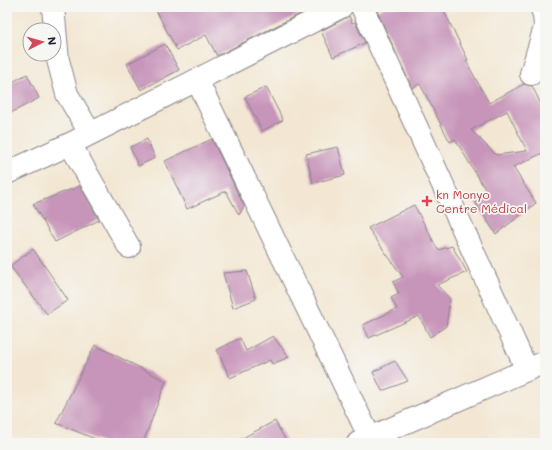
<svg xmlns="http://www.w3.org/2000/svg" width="552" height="450" viewBox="0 0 552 450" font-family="Mali,sans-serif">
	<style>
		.building { fill: #c794ba; fill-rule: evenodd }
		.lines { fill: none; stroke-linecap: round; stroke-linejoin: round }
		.minor-casing { stroke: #8a8487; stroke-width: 24 }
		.minor { stroke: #fff; stroke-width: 22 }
		.health-dot { fill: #e0444e; stroke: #f6f6f2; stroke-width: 1.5 }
		.labels { text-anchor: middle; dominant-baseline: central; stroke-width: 3.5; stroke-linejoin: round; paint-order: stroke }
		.health-label { font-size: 12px; fill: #be3a42; stroke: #f6f6f2; text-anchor: start }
	</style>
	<rect width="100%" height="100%" fill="#f6f6f2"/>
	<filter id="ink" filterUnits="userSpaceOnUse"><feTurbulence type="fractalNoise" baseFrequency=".025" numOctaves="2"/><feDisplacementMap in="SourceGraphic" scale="8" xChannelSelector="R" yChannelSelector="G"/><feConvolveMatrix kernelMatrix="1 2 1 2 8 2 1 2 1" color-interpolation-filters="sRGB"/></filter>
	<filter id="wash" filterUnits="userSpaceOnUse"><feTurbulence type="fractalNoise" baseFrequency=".012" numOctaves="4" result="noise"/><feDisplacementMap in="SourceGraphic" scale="16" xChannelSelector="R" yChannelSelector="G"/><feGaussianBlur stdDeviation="0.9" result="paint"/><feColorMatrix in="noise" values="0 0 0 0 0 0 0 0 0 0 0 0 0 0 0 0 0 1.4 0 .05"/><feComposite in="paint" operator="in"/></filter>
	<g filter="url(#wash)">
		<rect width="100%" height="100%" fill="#f3e7d3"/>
		<g id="blocks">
			<path class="building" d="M 154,7 L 313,7 L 217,56 L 206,35 L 177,50 Z
				M 385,7 L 442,7 L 468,60 L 466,61 L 489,103 L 524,84 L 532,86 L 545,112 L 545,152 L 513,167 L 536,203 L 496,234 L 475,202 L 488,194 L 455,139 L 450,142 L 420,84 L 412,88 L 377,11 ZM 507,111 L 527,151 L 496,155 L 471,130 Z
				M 349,16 L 352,23 L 355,22 L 365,43 L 333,57 L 321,31 Z
				M 165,44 L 179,70 L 141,90 L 127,64 Z
				M 27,74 L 39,98 L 7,115 L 7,85 Z
				M 266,87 L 283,120 L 262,131 L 245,97 Z
				M 147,139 L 155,158 L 138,166 L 130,147 Z
				M 212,139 L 244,206 L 239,215 L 226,191 L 187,209 L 165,161 Z
				M 338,147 L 345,175 L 313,183 L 306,154 Z
				M 80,186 L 99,220 L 55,242 L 33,204 Z
				M 414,205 L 438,250 L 452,246 L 467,272 L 437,285 L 450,299 L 446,326 L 430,337 L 419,316 L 369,338 L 363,325 L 397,309 L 391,298 L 399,294 L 393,282 L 403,277 L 368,228 Z
				M 33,249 L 68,300 L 47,314 L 10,266 Z
				M 247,271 L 256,299 L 233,308 L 223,273 Z
				M 273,336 L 289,357 L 272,364 L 270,360 L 230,378 L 217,350 L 240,338 L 246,351 Z
				M 95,345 L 166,381 L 143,443 L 105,443 L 56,423 Z
				M 395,361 L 408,381 L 382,391 L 373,372 Z
				M 275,421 L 287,443 L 233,443 Z"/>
		</g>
	</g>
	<g filter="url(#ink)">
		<use href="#blocks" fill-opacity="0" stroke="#8a8487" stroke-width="1"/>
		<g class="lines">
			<g class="minor-casing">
				<path id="minor" d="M 53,7 L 58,60 L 67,94 L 90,133
					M 362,7 L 527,370
					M 541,7 L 544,14 L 545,27
					M 531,74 L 545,27
					M 197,80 L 370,438
					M 70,144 L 129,247
					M 7,173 L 70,144 L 341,7
					M 358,443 L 545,362"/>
			</g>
			<use href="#minor" class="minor"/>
		</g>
	</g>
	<path class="health-dot" d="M425 195h4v4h4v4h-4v4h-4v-4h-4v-4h4z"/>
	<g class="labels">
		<g class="health-label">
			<text x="436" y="194">kn Monyo<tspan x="436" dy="14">Centre Médical</tspan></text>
		</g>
	</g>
	<rect width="552" height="450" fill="none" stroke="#f6f6f2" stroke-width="24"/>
	<g transform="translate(42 42) rotate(84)"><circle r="19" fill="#f6f6f2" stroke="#a1a1a9"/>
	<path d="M0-3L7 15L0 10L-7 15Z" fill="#d1495b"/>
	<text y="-6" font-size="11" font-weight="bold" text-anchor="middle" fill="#22223b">N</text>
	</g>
</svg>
